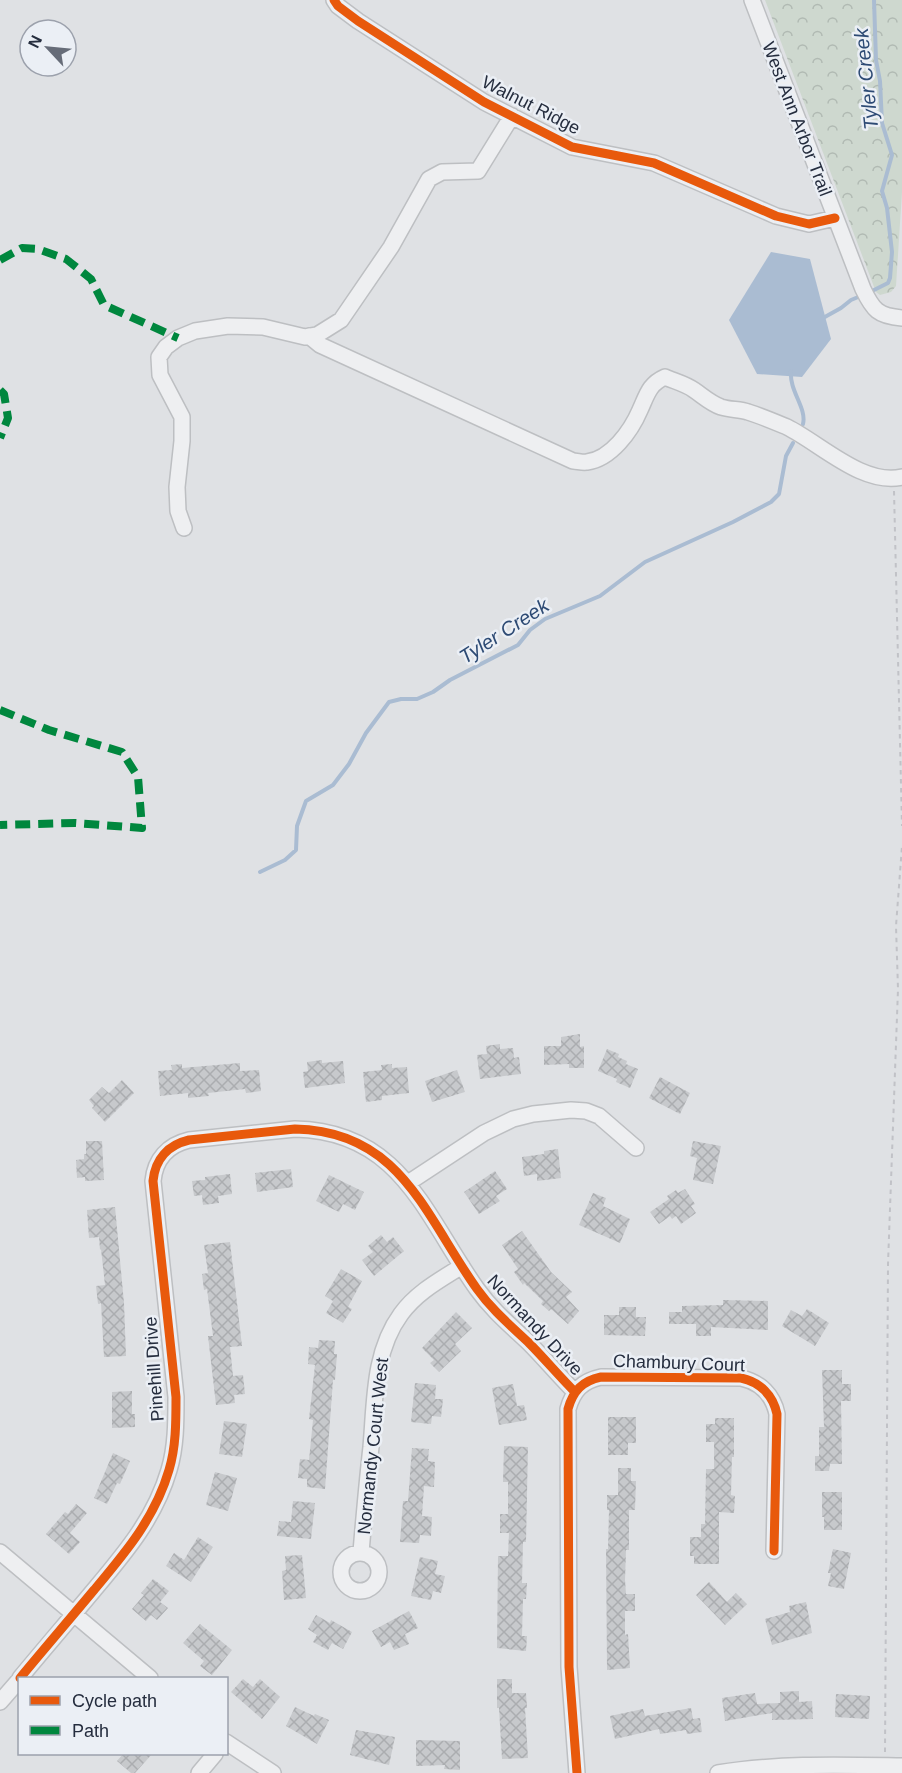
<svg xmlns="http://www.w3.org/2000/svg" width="902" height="1773" viewBox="0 0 902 1773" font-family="Helvetica,sans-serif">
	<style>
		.park { fill: url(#park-crowns) }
		.water { fill: #aabcd2 }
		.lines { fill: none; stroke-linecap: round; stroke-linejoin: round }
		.stream { stroke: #aabcd2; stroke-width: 4 }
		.building { fill: url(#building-cross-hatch) }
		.minor-casing { stroke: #bdbfc2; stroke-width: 18 }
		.path { stroke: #c1c2c7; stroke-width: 2; stroke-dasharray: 4.5 4.5; stroke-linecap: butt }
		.minor { stroke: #eeeff1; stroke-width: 15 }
		.quiet { stroke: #00873e; stroke-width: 8; stroke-dasharray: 15 8; stroke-linecap: butt }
		.cycleway-casing { stroke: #ebeff5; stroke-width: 13 }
		.cycleway { stroke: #e8590c; stroke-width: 9 }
		.labels { text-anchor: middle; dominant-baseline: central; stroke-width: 5; stroke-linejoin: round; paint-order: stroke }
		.street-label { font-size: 18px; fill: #252d3e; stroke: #ebeff5 }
		.water-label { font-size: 20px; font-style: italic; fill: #2d4a74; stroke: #ebeff5 }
	</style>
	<defs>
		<pattern id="park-crowns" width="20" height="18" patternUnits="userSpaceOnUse" patternTransform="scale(1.5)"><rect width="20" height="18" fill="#ced8cf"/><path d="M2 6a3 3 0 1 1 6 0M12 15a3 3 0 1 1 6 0" fill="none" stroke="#b1bab3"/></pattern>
		<pattern id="building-cross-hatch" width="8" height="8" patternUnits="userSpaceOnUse" patternTransform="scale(1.5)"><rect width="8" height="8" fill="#c7c9cc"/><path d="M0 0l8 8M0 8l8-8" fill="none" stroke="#abadb0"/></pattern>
	</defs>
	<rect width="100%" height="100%" fill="#dfe1e4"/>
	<path class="park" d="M 765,0 L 902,0 L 902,192 L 896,286 L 891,292 L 880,295 L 876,292 Z"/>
	<path class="water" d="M 771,252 L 810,259 L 831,339 L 802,377 L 757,374 L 729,320 Z"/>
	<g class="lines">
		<path class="stream" d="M 870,292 L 888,283 L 890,278 L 892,252 L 887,208 L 882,191 L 892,155 L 882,123 L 880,81 L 876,60 L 874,0
			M 823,318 L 841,308 L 851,300 L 863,295
			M 791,371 C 789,391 807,408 803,424
			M 260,872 L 285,860 L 296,850 L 297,826 L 306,801 L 333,785 L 349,764 L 366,733 L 389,702 L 401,699 L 417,699 L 433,692 L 450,680 L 518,645 L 530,630 L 545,619 L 600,596 L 645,562 L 733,522 L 771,502 L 779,494 L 786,456 L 793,443"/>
	</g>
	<path class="building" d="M 580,1034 L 580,1047 L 584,1046 L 584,1068 L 569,1068 L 569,1064 L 544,1065 L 544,1046 L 561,1046 L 561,1037 Z
		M 500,1044 L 500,1049 L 513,1048 L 514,1058 L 519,1057 L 521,1074 L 480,1079 L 477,1055 L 487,1054 L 486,1046 Z
		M 607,1049 L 619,1054 L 618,1057 L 627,1061 L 626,1064 L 638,1069 L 630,1088 L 616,1082 L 617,1079 L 598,1071 Z
		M 322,1060 L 322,1063 L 343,1061 L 345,1083 L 305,1088 L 303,1072 L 308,1071 L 307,1062 Z
		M 240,1063 L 240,1071 L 259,1070 L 261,1091 L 246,1093 L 245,1089 L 208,1093 L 209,1096 L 188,1098 L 188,1093 L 160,1096 L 158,1071 L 172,1070 L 171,1065 L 182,1064 L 182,1068 Z
		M 392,1064 L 392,1068 L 407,1067 L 409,1093 L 382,1096 L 382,1100 L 366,1102 L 363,1072 L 382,1070 L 381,1065 Z
		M 457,1070 L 465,1092 L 432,1102 L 425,1081 Z
		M 660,1077 L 690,1093 L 680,1114 L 649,1098 Z
		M 122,1080 L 134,1093 L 105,1122 L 92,1108 L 94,1106 L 89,1100 L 102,1087 L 109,1093 Z
		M 86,1141 L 102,1141 L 104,1180 L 85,1181 L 85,1177 L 77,1178 L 76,1160 L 84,1159 L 84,1154 L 86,1154 Z
		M 693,1141 L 721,1146 L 713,1184 L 693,1180 L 697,1158 L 690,1156 Z
		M 558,1149 L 561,1178 L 537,1181 L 537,1174 L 524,1176 L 522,1157 L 544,1154 L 544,1151 Z
		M 291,1169 L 293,1187 L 257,1192 L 255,1173 Z
		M 495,1171 L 507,1189 L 496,1196 L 500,1201 L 479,1214 L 464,1192 Z
		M 230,1174 L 232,1194 L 218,1196 L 219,1203 L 203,1205 L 202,1195 L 194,1196 L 192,1181 L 205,1180 L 205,1177 Z
		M 329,1175 L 364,1192 L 355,1210 L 343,1204 L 339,1212 L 316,1201 Z
		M 685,1189 L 695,1204 L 691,1206 L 696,1213 L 681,1224 L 676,1216 L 672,1219 L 670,1216 L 659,1224 L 650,1212 L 669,1199 L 667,1196 L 676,1190 L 678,1193 Z
		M 593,1193 L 606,1198 L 603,1206 L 630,1219 L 620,1243 L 579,1225 Z
		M 115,1207 L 124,1303 L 126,1356 L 104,1357 L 101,1303 L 98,1304 L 96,1286 L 105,1285 L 101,1249 L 100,1250 L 99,1237 L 89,1238 L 87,1210 Z
		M 522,1231 L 551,1272 L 572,1292 L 566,1297 L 579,1311 L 568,1324 L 551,1309 L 549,1311 L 541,1304 L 543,1301 L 524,1283 L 523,1285 L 514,1272 L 518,1269 L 502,1245 Z
		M 381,1235 L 387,1242 L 393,1237 L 404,1251 L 374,1276 L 362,1260 L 373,1252 L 368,1246 Z
		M 230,1242 L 242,1346 L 230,1347 L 233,1376 L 243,1375 L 245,1394 L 234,1395 L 235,1403 L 216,1405 L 208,1336 L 213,1336 L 207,1289 L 204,1290 L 202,1274 L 208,1273 L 204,1245 Z
		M 341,1269 L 362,1281 L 348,1307 L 352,1309 L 343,1323 L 326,1313 L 333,1301 L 325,1296 Z
		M 723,1300 L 768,1301 L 768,1330 L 711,1327 L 711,1336 L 696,1336 L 696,1324 L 669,1324 L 669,1312 L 682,1312 L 682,1306 L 723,1305 Z
		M 619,1307 L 636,1307 L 636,1317 L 646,1317 L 645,1336 L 604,1335 L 604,1315 L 619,1315 Z
		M 807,1309 L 829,1323 L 815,1346 L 782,1326 L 791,1310 L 802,1316 Z
		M 456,1312 L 472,1328 L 455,1344 L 461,1351 L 439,1372 L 430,1363 L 434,1360 L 422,1348 Z
		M 319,1340 L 335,1341 L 334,1354 L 337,1354 L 335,1380 L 333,1380 L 325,1489 L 307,1487 L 307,1479 L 298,1478 L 300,1459 L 309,1460 L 313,1420 L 309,1419 L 315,1365 L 308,1364 L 309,1347 L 318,1348 Z
		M 822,1370 L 842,1370 L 842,1384 L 851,1384 L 851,1401 L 841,1401 L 842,1464 L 830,1464 L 829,1471 L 815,1471 L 815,1456 L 819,1456 L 819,1427 L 824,1427 Z
		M 415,1383 L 436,1385 L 435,1399 L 443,1399 L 441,1417 L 432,1416 L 431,1424 L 411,1422 Z
		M 513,1384 L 517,1406 L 524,1405 L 527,1420 L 499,1425 L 492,1388 Z
		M 132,1391 L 132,1414 L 135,1414 L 135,1427 L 112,1428 L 112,1392 Z
		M 608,1417 L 636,1417 L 636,1443 L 628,1443 L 628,1455 L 608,1455 Z
		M 715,1418 L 734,1418 L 734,1457 L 732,1457 L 731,1495 L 735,1496 L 734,1513 L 719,1512 L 719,1564 L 694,1564 L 694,1556 L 690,1556 L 690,1537 L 701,1537 L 701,1524 L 705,1524 L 706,1469 L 714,1469 L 714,1442 L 706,1442 L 706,1424 L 715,1424 Z
		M 224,1421 L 247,1424 L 242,1457 L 219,1454 Z
		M 504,1446 L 528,1447 L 526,1542 L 523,1542 L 522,1583 L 527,1583 L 526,1599 L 523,1599 L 522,1636 L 527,1636 L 526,1651 L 497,1648 L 498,1556 L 508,1556 L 509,1533 L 500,1533 L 500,1514 L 508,1514 L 508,1482 L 503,1482 Z
		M 412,1448 L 429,1449 L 428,1461 L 435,1462 L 434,1487 L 424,1486 L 422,1516 L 432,1517 L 431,1536 L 420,1535 L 419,1543 L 400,1542 L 403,1501 L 408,1501 Z
		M 113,1453 L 130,1461 L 120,1484 L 117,1483 L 107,1504 L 94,1498 Z
		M 618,1468 L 631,1468 L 631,1481 L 636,1481 L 635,1510 L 629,1510 L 629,1550 L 626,1550 L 625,1580 L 626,1594 L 635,1594 L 635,1611 L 625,1611 L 625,1635 L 628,1634 L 630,1668 L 607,1670 L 606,1549 L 608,1549 L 609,1510 L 607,1510 L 607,1495 L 618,1495 Z
		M 215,1472 L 237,1478 L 228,1511 L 206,1505 Z
		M 822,1492 L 842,1492 L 842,1530 L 824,1530 L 824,1517 L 822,1517 Z
		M 293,1501 L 315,1503 L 311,1539 L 277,1536 L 279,1521 L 291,1522 Z
		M 76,1504 L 87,1513 L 70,1533 L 80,1542 L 69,1554 L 46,1534 L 65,1512 L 68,1514 Z
		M 198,1537 L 213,1547 L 191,1582 L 166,1566 L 174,1553 L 184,1560 Z
		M 833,1549 L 851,1553 L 844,1589 L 828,1586 L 831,1573 L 828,1573 Z
		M 302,1555 L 306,1598 L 284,1600 L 282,1571 L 286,1570 L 285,1556 Z
		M 420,1557 L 438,1561 L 435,1574 L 445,1576 L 441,1593 L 433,1591 L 431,1600 L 411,1596 Z
		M 153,1579 L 169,1591 L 160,1602 L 168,1608 L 157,1620 L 151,1615 L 146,1621 L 132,1609 L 144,1595 L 141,1593 Z
		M 709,1582 L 727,1602 L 736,1593 L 747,1604 L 725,1625 L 696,1595 Z
		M 806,1602 L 812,1633 L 772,1645 L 765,1619 L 790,1612 L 789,1606 Z
		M 409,1611 L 418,1628 L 405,1634 L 409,1644 L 394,1650 L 390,1642 L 381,1647 L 372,1631 Z
		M 316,1615 L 330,1623 L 331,1620 L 352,1632 L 343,1649 L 332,1643 L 328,1650 L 313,1642 L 317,1635 L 308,1629 Z
		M 200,1624 L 232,1650 L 212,1675 L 200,1666 L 204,1661 L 183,1643 Z
		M 243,1679 L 253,1687 L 260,1679 L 280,1697 L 262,1719 L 231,1692 Z
		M 497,1679 L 512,1679 L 512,1693 L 526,1693 L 527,1708 L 525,1708 L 528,1758 L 502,1759 L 499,1708 L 497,1708 Z
		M 799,1691 L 799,1702 L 812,1701 L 813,1719 L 772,1720 L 772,1713 L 725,1721 L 722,1698 L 755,1693 L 757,1704 L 780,1703 L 780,1692 Z
		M 836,1694 L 870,1696 L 869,1719 L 835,1717 Z
		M 295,1707 L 314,1716 L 315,1714 L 329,1720 L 317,1744 L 286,1726 Z
		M 691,1708 L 693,1719 L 700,1718 L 702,1732 L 687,1734 L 686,1730 L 660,1734 L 659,1729 L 615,1739 L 610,1716 L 643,1709 L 645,1716 Z
		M 356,1730 L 395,1737 L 389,1765 L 350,1755 Z
		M 416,1740 L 460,1741 L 460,1770 L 444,1769 L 445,1765 L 416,1766 Z
		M 123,1754 L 152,1754 L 135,1773 L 131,1773 L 117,1761 Z"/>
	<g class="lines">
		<g class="minor-casing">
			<path id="minor" d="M 334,0 L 338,6 L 358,21 L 484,102 L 572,147 L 654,163 L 776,216 L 809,224 L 835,218
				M 752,0 L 863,289 C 873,310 878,316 902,318
				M 309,336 L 320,345 L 573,461 C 577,461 583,463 587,462 C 611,459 631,431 640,410 C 647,395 649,384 665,377 C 674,381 686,384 694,390 C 703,396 710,403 721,407 C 730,410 740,409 748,412 C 761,416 775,422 787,427 C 821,444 863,486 902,477
				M 184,528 L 178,511 L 177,487 L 182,441 L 182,417 L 160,375 L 159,357 L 166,347 L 178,338 L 195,331 L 228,326 L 263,327 L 305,337 L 317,335 L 341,320 L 391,247 L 429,179 L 442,172 L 478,171 L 512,116
				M 408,1183 L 484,1133 L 513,1119 L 533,1114 L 571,1110 L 586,1111 L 599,1116 L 636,1148
				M 0,1552 L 150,1678
				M 361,1552 C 364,1517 367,1482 371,1447 C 375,1402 373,1352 401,1314 C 417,1292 440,1280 462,1266
				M341 1572a19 19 0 1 1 38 0a19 19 0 1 1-38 0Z
				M 20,1678 C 44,1649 69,1620 94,1590 C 125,1553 155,1518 169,1470 C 176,1447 176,1422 176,1397 L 153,1181 C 155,1159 168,1145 189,1140 L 295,1129 C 401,1131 425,1216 477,1289 C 492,1310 510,1325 528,1342 C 544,1358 559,1376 575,1392
				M 0,1702 L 20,1679
				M 226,1742 L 273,1773
				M 199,1773 L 215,1754
				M 577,1773 L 569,1667 L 568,1409 C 573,1391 582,1381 601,1377 L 741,1378 C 760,1382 773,1395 777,1414 L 774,1551
				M 718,1773 C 779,1763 841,1765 902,1766"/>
		</g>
		<path class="path" d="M 894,491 L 902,826
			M 885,1752 L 888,1264 L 898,989 L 896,926 L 902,846"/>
		<use href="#minor" class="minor"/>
		<path class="quiet" d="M 0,260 L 22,248 L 38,249 L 66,259 L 91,279 L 104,305 L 178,338
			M 0,390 L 4,394 L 8,418 L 0,438
			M 0,710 L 49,730 L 122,752 L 138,777 L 142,828 L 75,823 L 0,825"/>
		<g class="cycleway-casing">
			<path id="cycleway" d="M 334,0 L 338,6 L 358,21 L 484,102 L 572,147 L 654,163 L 776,216 L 809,224 L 835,218
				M 20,1678 C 44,1649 69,1620 94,1590 C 125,1553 155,1518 169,1470 C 176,1447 176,1422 176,1397 L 153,1181 C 155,1159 168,1145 189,1140 L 295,1129 C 401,1131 425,1216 477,1289 C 492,1310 510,1325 528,1342 C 544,1358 559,1376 575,1392
				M 577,1773 L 569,1667 L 568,1409 C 573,1391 582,1381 601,1377 L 741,1378 C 760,1382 773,1395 777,1414 L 774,1551"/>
		</g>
		<use href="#cycleway" class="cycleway"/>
	</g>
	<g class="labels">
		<g class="street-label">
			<text transform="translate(531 105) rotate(27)">Walnut Ridge</text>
			<text transform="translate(797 119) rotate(69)">West Ann Arbor Trail</text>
			<text transform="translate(535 1325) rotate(47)">Normandy Drive</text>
			<text transform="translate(679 1363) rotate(2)">Chambury Court</text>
			<text transform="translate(154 1369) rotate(-94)">Pinehill Drive</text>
			<text transform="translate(373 1446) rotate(-84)">Normandy Court West</text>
		</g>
		<g class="water-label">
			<text transform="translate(866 79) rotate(-96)">Tyler Creek</text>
			<text transform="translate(504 631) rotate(-33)">Tyler Creek</text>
		</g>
	</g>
	<rect x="18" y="1677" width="210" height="78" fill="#ebeff5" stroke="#9ca1ac" stroke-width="1.5"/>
	<rect x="30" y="1696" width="30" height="9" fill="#e8590c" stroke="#9ca1ac" stroke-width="1.5"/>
	<text x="72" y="1707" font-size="18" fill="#252d3e">Cycle path</text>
	<rect x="30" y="1726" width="30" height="9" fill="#00873e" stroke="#9ca1ac" stroke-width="1.5"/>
	<text x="72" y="1737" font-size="18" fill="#252d3e">Path</text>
	<g transform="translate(48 48) rotate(296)"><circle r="28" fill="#ebeff5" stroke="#9ca1ac" stroke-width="1.5"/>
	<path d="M0-4.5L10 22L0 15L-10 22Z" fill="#666c78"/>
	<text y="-9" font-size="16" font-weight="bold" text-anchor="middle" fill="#252d3e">N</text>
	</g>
</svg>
